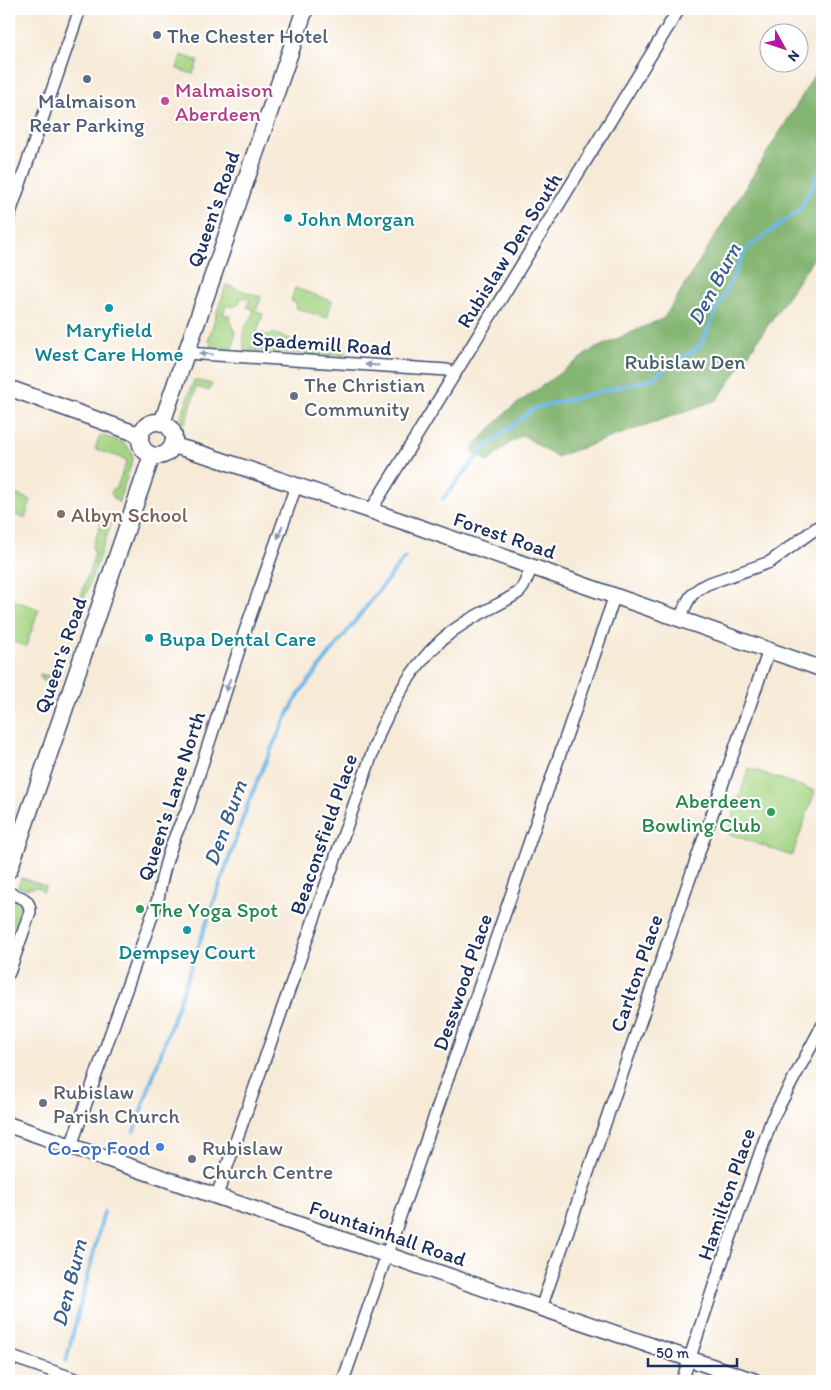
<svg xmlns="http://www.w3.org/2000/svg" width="831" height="1390" viewBox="0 0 831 1390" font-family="Itim,sans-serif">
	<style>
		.green { fill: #a5d584; stroke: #608271 }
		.forest { fill: #84b672; stroke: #507268 }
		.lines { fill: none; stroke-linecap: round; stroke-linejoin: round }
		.stream { stroke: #70b8e7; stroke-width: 4 }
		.street-casing { stroke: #3c4b70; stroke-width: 14 }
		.secondary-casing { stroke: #3c4b70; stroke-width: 18 }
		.primary-casing { stroke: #3c4b70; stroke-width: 19 }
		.street { stroke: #fff; stroke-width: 11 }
		.secondary { stroke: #fff; stroke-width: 15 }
		.primary { stroke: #fff; stroke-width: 16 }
		.oneway { fill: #8d97ae }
		.service-dot { fill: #5c6f8a; stroke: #fff; stroke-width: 2 }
		.hotel-dot { fill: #d1479c; stroke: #fff; stroke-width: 2 }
		.culture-dot { fill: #0f9aa8; stroke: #fff; stroke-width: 2 }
		.worship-dot { fill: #6b7280; stroke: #fff; stroke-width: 2 }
		.education-dot { fill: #8d6e63; stroke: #fff; stroke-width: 2 }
		.leisure-dot { fill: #2e9e5b; stroke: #fff; stroke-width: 2 }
		.shop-dot { fill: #3f7fe0; stroke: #fff; stroke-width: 2 }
		.labels { text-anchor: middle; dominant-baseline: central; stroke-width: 4.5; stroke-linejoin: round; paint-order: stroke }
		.service-label { font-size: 21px; fill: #4e5e75; stroke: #fff; text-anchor: start }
		.hotel-label { font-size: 21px; fill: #b23c85; stroke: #fff; text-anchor: start }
		.street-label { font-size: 21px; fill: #1b2f5e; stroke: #fff }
		.culture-label { font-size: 21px; fill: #0d838f; stroke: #fff; text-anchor: start }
		.park-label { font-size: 21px; fill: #446169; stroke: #fff }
		.worship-label { font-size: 21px; fill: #5b616d; stroke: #fff; text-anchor: start }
		.education-label { font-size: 21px; fill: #785e54; stroke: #fff; text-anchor: start }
		.leisure-label { font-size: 21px; fill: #27864d; stroke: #fff; text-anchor: end }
		.shop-label { font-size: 21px; fill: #366cbe; stroke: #fff; text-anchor: end }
		.water-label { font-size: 22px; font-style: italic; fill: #395f8e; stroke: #fff }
	</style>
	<rect width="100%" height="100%" fill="#fff"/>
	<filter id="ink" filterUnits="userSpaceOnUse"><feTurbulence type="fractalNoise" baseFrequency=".02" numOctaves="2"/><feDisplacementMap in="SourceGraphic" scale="10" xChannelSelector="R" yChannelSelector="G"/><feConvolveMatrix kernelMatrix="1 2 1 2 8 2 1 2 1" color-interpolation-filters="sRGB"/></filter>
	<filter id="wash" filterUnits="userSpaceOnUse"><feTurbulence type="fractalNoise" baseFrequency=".0096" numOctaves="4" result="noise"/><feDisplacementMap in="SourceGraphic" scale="20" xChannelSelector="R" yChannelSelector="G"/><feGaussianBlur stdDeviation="1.12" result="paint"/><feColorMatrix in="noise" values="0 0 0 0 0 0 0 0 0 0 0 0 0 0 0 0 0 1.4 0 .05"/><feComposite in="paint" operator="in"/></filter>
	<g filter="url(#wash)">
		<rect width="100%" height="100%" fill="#f7ead7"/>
		<path class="green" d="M 181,55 L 198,61 L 193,74 L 177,69 Z
			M 226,285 L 261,297 L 256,312 L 263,314 L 257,332 L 271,336 L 272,333 L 296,341 L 294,348 L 346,351 L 344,356 L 247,350 L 244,348 C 244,342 243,332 245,327 C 249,321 254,317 253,309 L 247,307 L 250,299 L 241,297 L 239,304 L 233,307 L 226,305 L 223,314 L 231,316 L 229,320 C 236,329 237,340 231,349 L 211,347 L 209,346 L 212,343 L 208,340 Z
			M 295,288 L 332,301 L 327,318 L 296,308 L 297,303 L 291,301 Z
			M 194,380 L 212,384 L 209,391 L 197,387 L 186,421 L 183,424 L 181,418 Z
			M 100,435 L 122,442 L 127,446 L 131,452 L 133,459 L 118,503 L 111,494 L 113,489 L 117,487 L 127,460 L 95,449 Z
			M 9,492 L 31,500 L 25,518 L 9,513 Z
			M 108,516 L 113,518 L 80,611 L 77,608 L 95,553 L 92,548 L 103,518 Z
			M 9,599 L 39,609 L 26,646 L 9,640 Z
			M 56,657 L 63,659 L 54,685 L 42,680 L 40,675 L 40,674 L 49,676 Z
			M 749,768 L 815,791 L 792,856 L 727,833 Z
			M 21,878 L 46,886 L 43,892 L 38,887 L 26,889 L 18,887 Z
			M 13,900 C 17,902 21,904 22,908 C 26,916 12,946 9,956 L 9,912 Z"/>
		<path class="forest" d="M 822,61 L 822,246 L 717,400 L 556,457 L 523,435 L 507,445 L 488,462 L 471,450 L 506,412 L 592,350 L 664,318 L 798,103 Z"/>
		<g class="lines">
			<path class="stream" d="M 443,499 L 484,448 L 535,408 L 651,379 L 700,346 L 746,249 L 800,210 L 822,166
				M 134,1131 L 249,801 C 265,763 280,726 301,691 L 405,557
				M 66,1361 L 104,1212"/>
		</g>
	</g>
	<g filter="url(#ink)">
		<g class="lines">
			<g class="street-casing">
				<path id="street" d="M 9,216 L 80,9
					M 186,353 L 447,370 L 455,374
					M 371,510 L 679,9
					M 680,618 C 688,601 689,593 707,584 L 770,562 L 822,524
					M 9,893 C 20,897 30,898 30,912 L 9,973
					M 71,1146 L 158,899 C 163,869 172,838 187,811 L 245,631 L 296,486
					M 217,1195 L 380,731 C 399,688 425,646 466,622 C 483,611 502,604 519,592 L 523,587 L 532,567
					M 541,1308 L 769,650
					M 9,1356 L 81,1381
					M 343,1381 L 615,595
					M 682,1381 L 723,1259 L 772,1119 L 822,1026"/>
			</g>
			<g class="secondary-casing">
				<path id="secondary" d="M 9,388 L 140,435
					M 172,445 L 209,456 L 413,525 L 822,669
					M 9,1125 L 754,1381"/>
			</g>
			<g class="primary-casing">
				<path id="primary" d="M140 439a17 17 0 1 1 34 0a17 17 0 1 1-34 0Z
					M 162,423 L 305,9
					M 9,870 L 152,455"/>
			</g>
			<use href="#street" class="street"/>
			<use href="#secondary" class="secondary"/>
			<use href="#primary" class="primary"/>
		</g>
		<defs><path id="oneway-solid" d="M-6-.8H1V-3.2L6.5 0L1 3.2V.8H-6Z" transform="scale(1.25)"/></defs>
		<g class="oneway">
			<use href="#oneway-solid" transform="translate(206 354) rotate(-177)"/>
			<use href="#oneway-solid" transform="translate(372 365) rotate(-176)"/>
			<use href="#oneway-solid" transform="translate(280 532) rotate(110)"/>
			<use href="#oneway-solid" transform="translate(228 685) rotate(109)"/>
		</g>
	</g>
	<g class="service-dot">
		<circle cx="157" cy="35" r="5"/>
		<circle cx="87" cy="79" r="5"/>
	</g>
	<circle class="hotel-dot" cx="165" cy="101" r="5"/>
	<g class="culture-dot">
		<circle cx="288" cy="218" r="5"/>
		<circle cx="109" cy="308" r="5"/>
		<circle cx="149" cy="638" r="5"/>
		<circle cx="187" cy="930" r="5"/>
	</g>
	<g class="worship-dot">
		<circle cx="294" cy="396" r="5"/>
		<circle cx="43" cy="1103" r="5"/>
		<circle cx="192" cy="1159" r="5"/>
	</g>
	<circle class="education-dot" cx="61" cy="514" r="5"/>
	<g class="leisure-dot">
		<circle cx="771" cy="812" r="5"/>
		<circle cx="140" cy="909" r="5"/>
	</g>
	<circle class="shop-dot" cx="160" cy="1147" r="5"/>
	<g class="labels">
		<g class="service-label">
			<text x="167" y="35">The Chester Hotel</text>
			<text x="87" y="100" text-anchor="middle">Malmaison<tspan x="87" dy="24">Rear Parking</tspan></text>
		</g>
		<g class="hotel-label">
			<text x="175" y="89">Malmaison<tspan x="175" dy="24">Aberdeen</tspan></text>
		</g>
		<g class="street-label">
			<text transform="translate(213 209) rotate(-71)">Queen's Road</text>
			<text transform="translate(509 250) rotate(-58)">Rubislaw Den South</text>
			<text transform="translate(322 343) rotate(4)">Spademill Road</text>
			<text transform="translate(505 535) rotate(19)">Forest Road</text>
			<text transform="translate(60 655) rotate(-71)">Queen's Road</text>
			<text transform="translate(171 796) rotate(-72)">Queen's Lane North</text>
			<text transform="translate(323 834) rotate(-71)">Beaconsfield Place</text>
			<text transform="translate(636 973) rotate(-71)">Carlton Place</text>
			<text transform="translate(462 982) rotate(-71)">Desswood Place</text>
			<text transform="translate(726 1194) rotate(-71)">Hamilton Place</text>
			<text transform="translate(388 1233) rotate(19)">Fountainhall Road</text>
		</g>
		<g class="culture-label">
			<text x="298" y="218">John Morgan</text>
			<text x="109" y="329" text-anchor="middle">Maryfield<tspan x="109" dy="24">West Care Home</tspan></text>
			<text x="159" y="638">Bupa Dental Care</text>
			<text x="187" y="951" text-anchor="middle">Dempsey Court</text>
		</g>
		<g class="park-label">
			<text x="685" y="361">Rubislaw Den</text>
		</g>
		<g class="worship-label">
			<text x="304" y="384">The Christian<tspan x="304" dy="24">Community</tspan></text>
			<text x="53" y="1091">Rubislaw<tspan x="53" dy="24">Parish Church</tspan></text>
			<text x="202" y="1147">Rubislaw<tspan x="202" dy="24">Church Centre</tspan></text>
		</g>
		<g class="education-label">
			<text x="71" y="514">Albyn School</text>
		</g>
		<g class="leisure-label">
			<text x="761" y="800">Aberdeen<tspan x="761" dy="24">Bowling Club</tspan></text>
			<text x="150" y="909" text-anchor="start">The Yoga Spot</text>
		</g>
		<g class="shop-label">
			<text x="150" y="1147">Co-op Food</text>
		</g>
		<g class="water-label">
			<text transform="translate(714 284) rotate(-62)">Den Burn</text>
			<text transform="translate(225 823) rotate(-70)">Den Burn</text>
			<text transform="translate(69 1283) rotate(-76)">Den Burn</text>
		</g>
	</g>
	<rect width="831" height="1390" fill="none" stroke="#fff" stroke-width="30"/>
	<g transform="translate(784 48) rotate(130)"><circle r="24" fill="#ffffff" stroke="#a4acbf"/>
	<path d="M0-4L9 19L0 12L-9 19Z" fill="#b5179e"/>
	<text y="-8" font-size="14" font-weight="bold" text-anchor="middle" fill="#1b2f5e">N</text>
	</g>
	<path d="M648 1358v8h89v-8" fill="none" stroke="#1b2f5e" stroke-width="2.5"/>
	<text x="656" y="1358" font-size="15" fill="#1b2f5e" stroke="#ffffff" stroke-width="4" paint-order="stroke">50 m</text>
</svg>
